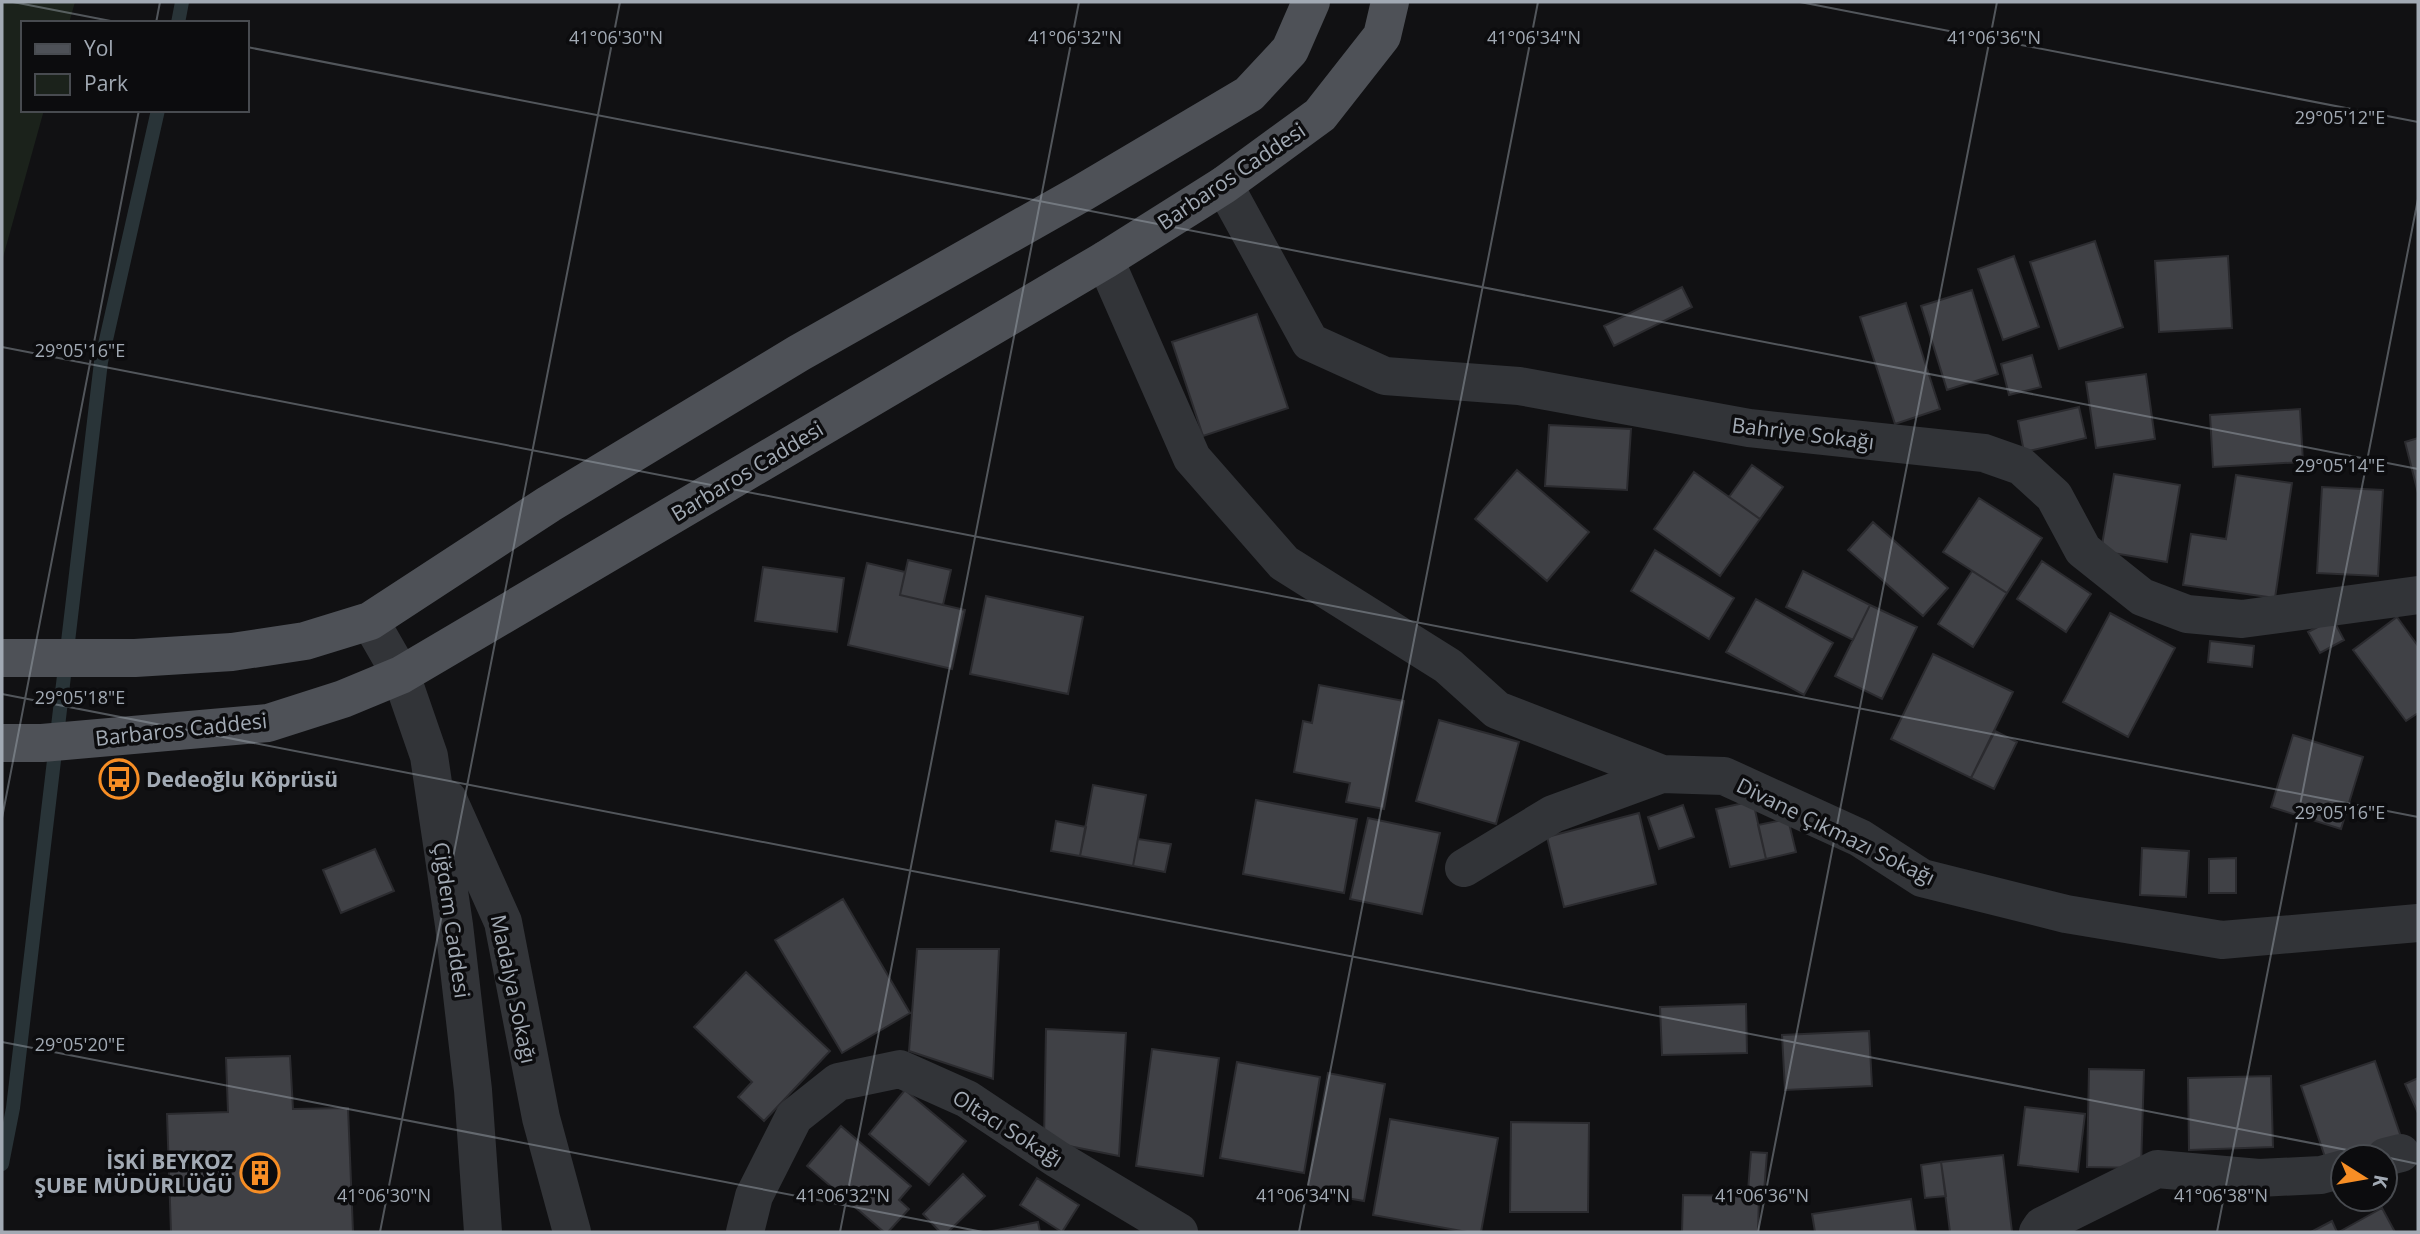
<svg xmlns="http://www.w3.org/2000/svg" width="2420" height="1234" viewBox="0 0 2420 1234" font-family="'Open Sans',sans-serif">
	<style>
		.green { fill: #1b221b }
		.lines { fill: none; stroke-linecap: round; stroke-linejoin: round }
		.stream { stroke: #293438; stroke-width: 14 }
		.building { fill: #404146; stroke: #2b2b2f; stroke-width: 2 }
		.street { stroke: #323438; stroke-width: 38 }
		.primary { stroke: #4e5157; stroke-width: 38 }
		.ticks { fill: none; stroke: #a2aab4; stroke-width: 2; stroke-opacity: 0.45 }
		.labels { text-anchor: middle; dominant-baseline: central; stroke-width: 7; stroke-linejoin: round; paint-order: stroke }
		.street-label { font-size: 21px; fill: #a2aab4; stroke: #0c0c0e }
		.poi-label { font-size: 21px; font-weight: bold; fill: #a2aab4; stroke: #0c0c0e; text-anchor: start }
		.ticks-label { font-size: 18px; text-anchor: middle; fill: #a2aab4; stroke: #0c0c0e; stroke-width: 7; stroke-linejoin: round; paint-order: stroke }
	</style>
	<rect width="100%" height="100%" fill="#111113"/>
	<path class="green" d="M 2,2 L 75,2 L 69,23 L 23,23 L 23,110 L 44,110 L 2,261 Z"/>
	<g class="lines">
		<path class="stream" d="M 178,23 L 182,2
			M 2,1164 L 13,1108 L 101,362 L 158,110"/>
	</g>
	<path class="building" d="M 2095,241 L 2123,327 L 2059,349 L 2030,262 Z
		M 2014,256 L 2039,327 L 2003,340 L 1978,269 Z
		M 2228,256 L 2232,328 L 2159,332 L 2155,261 Z
		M 1682,287 L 1692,307 L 1614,346 L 1604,326 Z
		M 1972,290 L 1998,374 L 1947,390 L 1921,306 Z
		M 1906,303 L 1940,409 L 1895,424 L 1860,317 Z
		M 1257,314 L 1288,408 L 1203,436 L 1172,342 Z
		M 2032,355 L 2041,387 L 2009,395 L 2001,364 Z
		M 2146,374 L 2155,439 L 2096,448 L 2086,382 Z
		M 2079,407 L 2086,438 L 2024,452 L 2018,421 Z
		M 2300,409 L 2303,462 L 2213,467 L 2210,415 Z
		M 1549,425 L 1631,429 L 1627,490 L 1545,486 Z
		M 2418,438 L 2418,493 L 2405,442 Z
		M 1752,465 L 1783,487 L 1760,519 L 1729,497 Z
		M 1517,470 L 1589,532 L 1547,581 L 1475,519 Z
		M 1694,472 L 1760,519 L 1720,576 L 1654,529 Z
		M 2114,474 L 2180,485 L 2167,562 L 2101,551 Z
		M 2236,475 L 2292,483 L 2275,598 L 2183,585 L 2191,534 L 2226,539 Z
		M 2322,487 L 2383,490 L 2378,576 L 2317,573 Z
		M 1979,498 L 2042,538 L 2007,593 L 1943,552 Z
		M 1873,522 L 1948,588 L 1923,616 L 1848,550 Z
		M 1655,550 L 1734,598 L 1709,639 L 1631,591 Z
		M 908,560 L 951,570 L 943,605 L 900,595 Z
		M 2042,561 L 2091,594 L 2066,632 L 2017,599 Z
		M 867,563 L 905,572 L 900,595 L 965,610 L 952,669 L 848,645 Z
		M 763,567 L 844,578 L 837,632 L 755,621 Z
		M 1803,571 L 1870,605 L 1853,640 L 1786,607 Z
		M 1972,571 L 2007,593 L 1973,647 L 1938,624 Z
		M 986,596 L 1083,617 L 1068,694 L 970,674 Z
		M 1756,599 L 1833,643 L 1804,695 L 1726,652 Z
		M 1870,605 L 1917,627 L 1882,699 L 1835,676 Z
		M 2110,613 L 2175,648 L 2128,737 L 2063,702 Z
		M 2397,617 L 2418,646 L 2418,713 L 2406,721 L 2353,650 Z
		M 2333,619 L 2344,640 L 2320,653 L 2308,632 Z
		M 2210,641 L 2254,646 L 2252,667 L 2208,662 Z
		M 1933,654 L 2013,692 L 1971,778 L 1891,739 Z
		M 1319,685 L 1404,701 L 1384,809 L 1346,802 L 1350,783 L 1294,772 L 1303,721 L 1312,723 Z
		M 1439,720 L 1519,742 L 1496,824 L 1416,801 Z
		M 1995,731 L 2017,742 L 1994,789 L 1971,778 Z
		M 2293,735 L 2363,757 L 2341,829 L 2271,807 Z
		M 1093,785 L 1146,795 L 1133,866 L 1080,856 Z
		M 1256,800 L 1357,819 L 1344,893 L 1243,874 Z
		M 1753,801 L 1766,859 L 1730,867 L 1716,809 Z
		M 1683,805 L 1694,837 L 1659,849 L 1648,817 Z
		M 1639,813 L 1656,884 L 1564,907 L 1547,837 Z
		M 1368,818 L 1440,833 L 1422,914 L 1350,899 Z
		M 1788,819 L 1796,852 L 1766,859 L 1758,825 Z
		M 1056,821 L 1086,827 L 1080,856 L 1051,851 Z
		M 1138,839 L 1171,844 L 1165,872 L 1133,866 Z
		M 2142,848 L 2189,851 L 2186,897 L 2140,895 Z
		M 375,849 L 394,891 L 341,913 L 323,870 Z
		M 2236,858 L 2236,893 L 2209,893 L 2209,859 Z
		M 843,899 L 910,1013 L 842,1053 L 775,940 Z
		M 917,949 L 999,949 L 993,1079 L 909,1051 Z
		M 746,972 L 830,1051 L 764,1121 L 738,1097 L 752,1082 L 694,1027 Z
		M 1746,1004 L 1747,1053 L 1662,1055 L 1660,1007 Z
		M 1046,1029 L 1126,1033 L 1119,1156 L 1044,1141 Z
		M 1869,1031 L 1872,1086 L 1785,1090 L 1782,1035 Z
		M 1152,1049 L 1219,1058 L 1203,1176 L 1136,1166 Z
		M 290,1056 L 293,1109 L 348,1108 L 353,1232 L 171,1232 L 167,1114 L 228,1112 L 226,1058 Z
		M 2375,1061 L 2401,1137 L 2327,1163 L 2301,1086 Z
		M 1237,1062 L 1320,1077 L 1304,1173 L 1220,1158 Z
		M 2089,1069 L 2144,1070 L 2141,1168 L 2087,1167 Z
		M 1328,1073 L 1385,1084 L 1364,1201 L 1307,1191 Z
		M 2271,1076 L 2273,1147 L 2189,1150 L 2188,1078 Z
		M 2418,1078 L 2418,1113 L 2405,1084 Z
		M 905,1090 L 966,1141 L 929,1185 L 869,1134 Z
		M 2025,1107 L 2085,1114 L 2078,1172 L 2018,1165 Z
		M 1390,1119 L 1498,1138 L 1481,1232 L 1467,1232 L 1373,1215 Z
		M 1511,1122 L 1589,1123 L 1588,1212 L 1510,1212 Z
		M 841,1126 L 911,1186 L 899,1200 L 909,1209 L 888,1232 L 884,1232 L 807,1166 Z
		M 1751,1152 L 1767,1153 L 1764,1192 L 1748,1191 Z
		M 2003,1155 L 2012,1232 L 1950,1232 L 1941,1162 Z
		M 1941,1162 L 1946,1196 L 1925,1198 L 1921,1165 Z
		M 963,1174 L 985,1196 L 948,1232 L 940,1232 L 923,1214 Z
		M 1037,1178 L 1079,1205 L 1062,1232 L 1020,1205 Z
		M 1683,1195 L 1759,1196 L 1758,1232 L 1682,1232 Z
		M 1911,1199 L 1916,1232 L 1815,1232 L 1812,1214 Z
		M 2382,1208 L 2395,1232 L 2339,1232 Z
		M 2332,1221 L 2337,1232 L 2311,1232 Z
		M 1038,1222 L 1040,1232 L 987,1232 Z"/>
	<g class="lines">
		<path class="street" d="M 1224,185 L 1310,342 L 1385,376 L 1519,386 L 1749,428 L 1984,453 L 2021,466 L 2054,496 L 2083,550 L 2142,597 L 2187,614 L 2242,619 L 2418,595
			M 1105,260 L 1192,458 L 1284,563 L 1448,666 L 1497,710 L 1662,774 L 1724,776 L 1860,838 L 1922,878 L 2066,914 L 2222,940 L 2418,923
			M 370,621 L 401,675 L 429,756 L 454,925 L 473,1090 L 483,1232
			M 448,799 L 503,922 L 541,1118 L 572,1232
			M 1464,868 L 1553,814 L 1662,774
			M 2385,1157 L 2401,1153
			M 745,1232 L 754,1196 L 794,1117 L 838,1082 L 900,1069 L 967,1099 L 1057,1159 L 1179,1232
			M 2038,1232 L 2042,1226 L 2157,1169 L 2259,1178 L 2321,1175 L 2343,1169"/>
		<path class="primary" d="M 2,658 L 135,658 L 232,652 L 305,641 L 370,621 L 549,504 L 799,353 L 1082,193 L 1249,94 L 1290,50 L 1311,2
			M 2,743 L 42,743 L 268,723 L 343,699 L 401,675 L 1105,260 L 1224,185 L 1320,115 L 1382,36 L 1390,2"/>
	</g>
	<path class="ticks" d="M 13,2 L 121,23M 1800,2 L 2418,122M 156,23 L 160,2M 247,47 L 2418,469M 2,347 L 2418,817M 2,694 L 2383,1157M 2,818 L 139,110M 2,1042 L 983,1232M 2385,1157 L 2418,1164M 380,1232 L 620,2M 840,1232 L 1079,2M 1299,1232 L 1538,2M 1758,1232 L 1997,2M 2217,1232 L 2418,199"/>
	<defs>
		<g id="bus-ring" transform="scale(2.0125)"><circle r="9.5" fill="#0c0c0e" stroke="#f78e25" stroke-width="1.5"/><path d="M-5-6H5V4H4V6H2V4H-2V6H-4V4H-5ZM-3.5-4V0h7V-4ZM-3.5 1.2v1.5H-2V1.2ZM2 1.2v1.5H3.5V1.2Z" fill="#f78e25"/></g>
		<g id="building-ring" transform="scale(2.0125)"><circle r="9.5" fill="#0c0c0e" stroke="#f78e25" stroke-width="1.5"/><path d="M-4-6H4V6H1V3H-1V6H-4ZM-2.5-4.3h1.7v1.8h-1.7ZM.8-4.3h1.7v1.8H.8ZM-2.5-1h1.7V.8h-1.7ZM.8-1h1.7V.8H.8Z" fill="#f78e25"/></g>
	</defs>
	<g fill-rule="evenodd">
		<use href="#bus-ring" x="119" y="779"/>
		<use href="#building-ring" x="260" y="1173"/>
	</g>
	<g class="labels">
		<g class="street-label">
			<text transform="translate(1231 176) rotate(-34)">Barbaros Caddesi</text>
			<text transform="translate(1803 433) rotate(7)">Bahriye Sokağı</text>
			<text transform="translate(747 471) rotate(-31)">Barbaros Caddesi</text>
			<text transform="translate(181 729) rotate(-6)">Barbaros Caddesi</text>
			<text transform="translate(1836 831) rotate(26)">Divane Çıkmazı Sokağı</text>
			<text transform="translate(452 920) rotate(82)">Çiğdem Caddesi</text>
			<text transform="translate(514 989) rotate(78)">Madalya Sokağı</text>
			<text transform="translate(1008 1128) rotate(32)">Oltacı Sokağı</text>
		</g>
		<g class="poi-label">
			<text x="146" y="779">Dedeoğlu Köprüsü</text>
			<text x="233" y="1161" text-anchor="end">İSKİ BEYKOZ<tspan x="233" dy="24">ŞUBE MÜDÜRLÜĞÜ</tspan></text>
		</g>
	</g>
	<g class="ticks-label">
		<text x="616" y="44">41°06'30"N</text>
		<text x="1075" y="44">41°06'32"N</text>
		<text x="1534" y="44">41°06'34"N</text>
		<text x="1994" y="44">41°06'36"N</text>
		<text x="2340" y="124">29°05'12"E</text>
		<text x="80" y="357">29°05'16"E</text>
		<text x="2340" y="472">29°05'14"E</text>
		<text x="80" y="704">29°05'18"E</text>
		<text x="2340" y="819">29°05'16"E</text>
		<text x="80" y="1051">29°05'20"E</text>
		<text x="384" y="1202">41°06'30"N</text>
		<text x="843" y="1202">41°06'32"N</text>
		<text x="1303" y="1202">41°06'34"N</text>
		<text x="1762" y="1202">41°06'36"N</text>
		<text x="2221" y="1202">41°06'38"N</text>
	</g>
	<rect width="2420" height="1234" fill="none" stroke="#a2aab4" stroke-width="7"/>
	<rect x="21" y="21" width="228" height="91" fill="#0c0c0e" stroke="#484b50" stroke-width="2"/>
	<rect x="35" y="44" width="35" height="10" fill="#4e5157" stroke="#484b50" stroke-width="2"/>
	<text x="84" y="56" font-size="21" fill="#a2aab4">Yol</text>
	<rect x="35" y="74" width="35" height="21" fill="#1b221b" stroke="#484b50" stroke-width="2"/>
	<text x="84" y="91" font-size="21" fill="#a2aab4">Park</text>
	<g transform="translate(2364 1178) rotate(101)"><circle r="33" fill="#0c0c0e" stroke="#484b50" stroke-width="2"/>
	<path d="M0-5L12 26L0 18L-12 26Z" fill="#f78e25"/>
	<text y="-10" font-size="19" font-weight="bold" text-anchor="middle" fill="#a2aab4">K</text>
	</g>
</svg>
